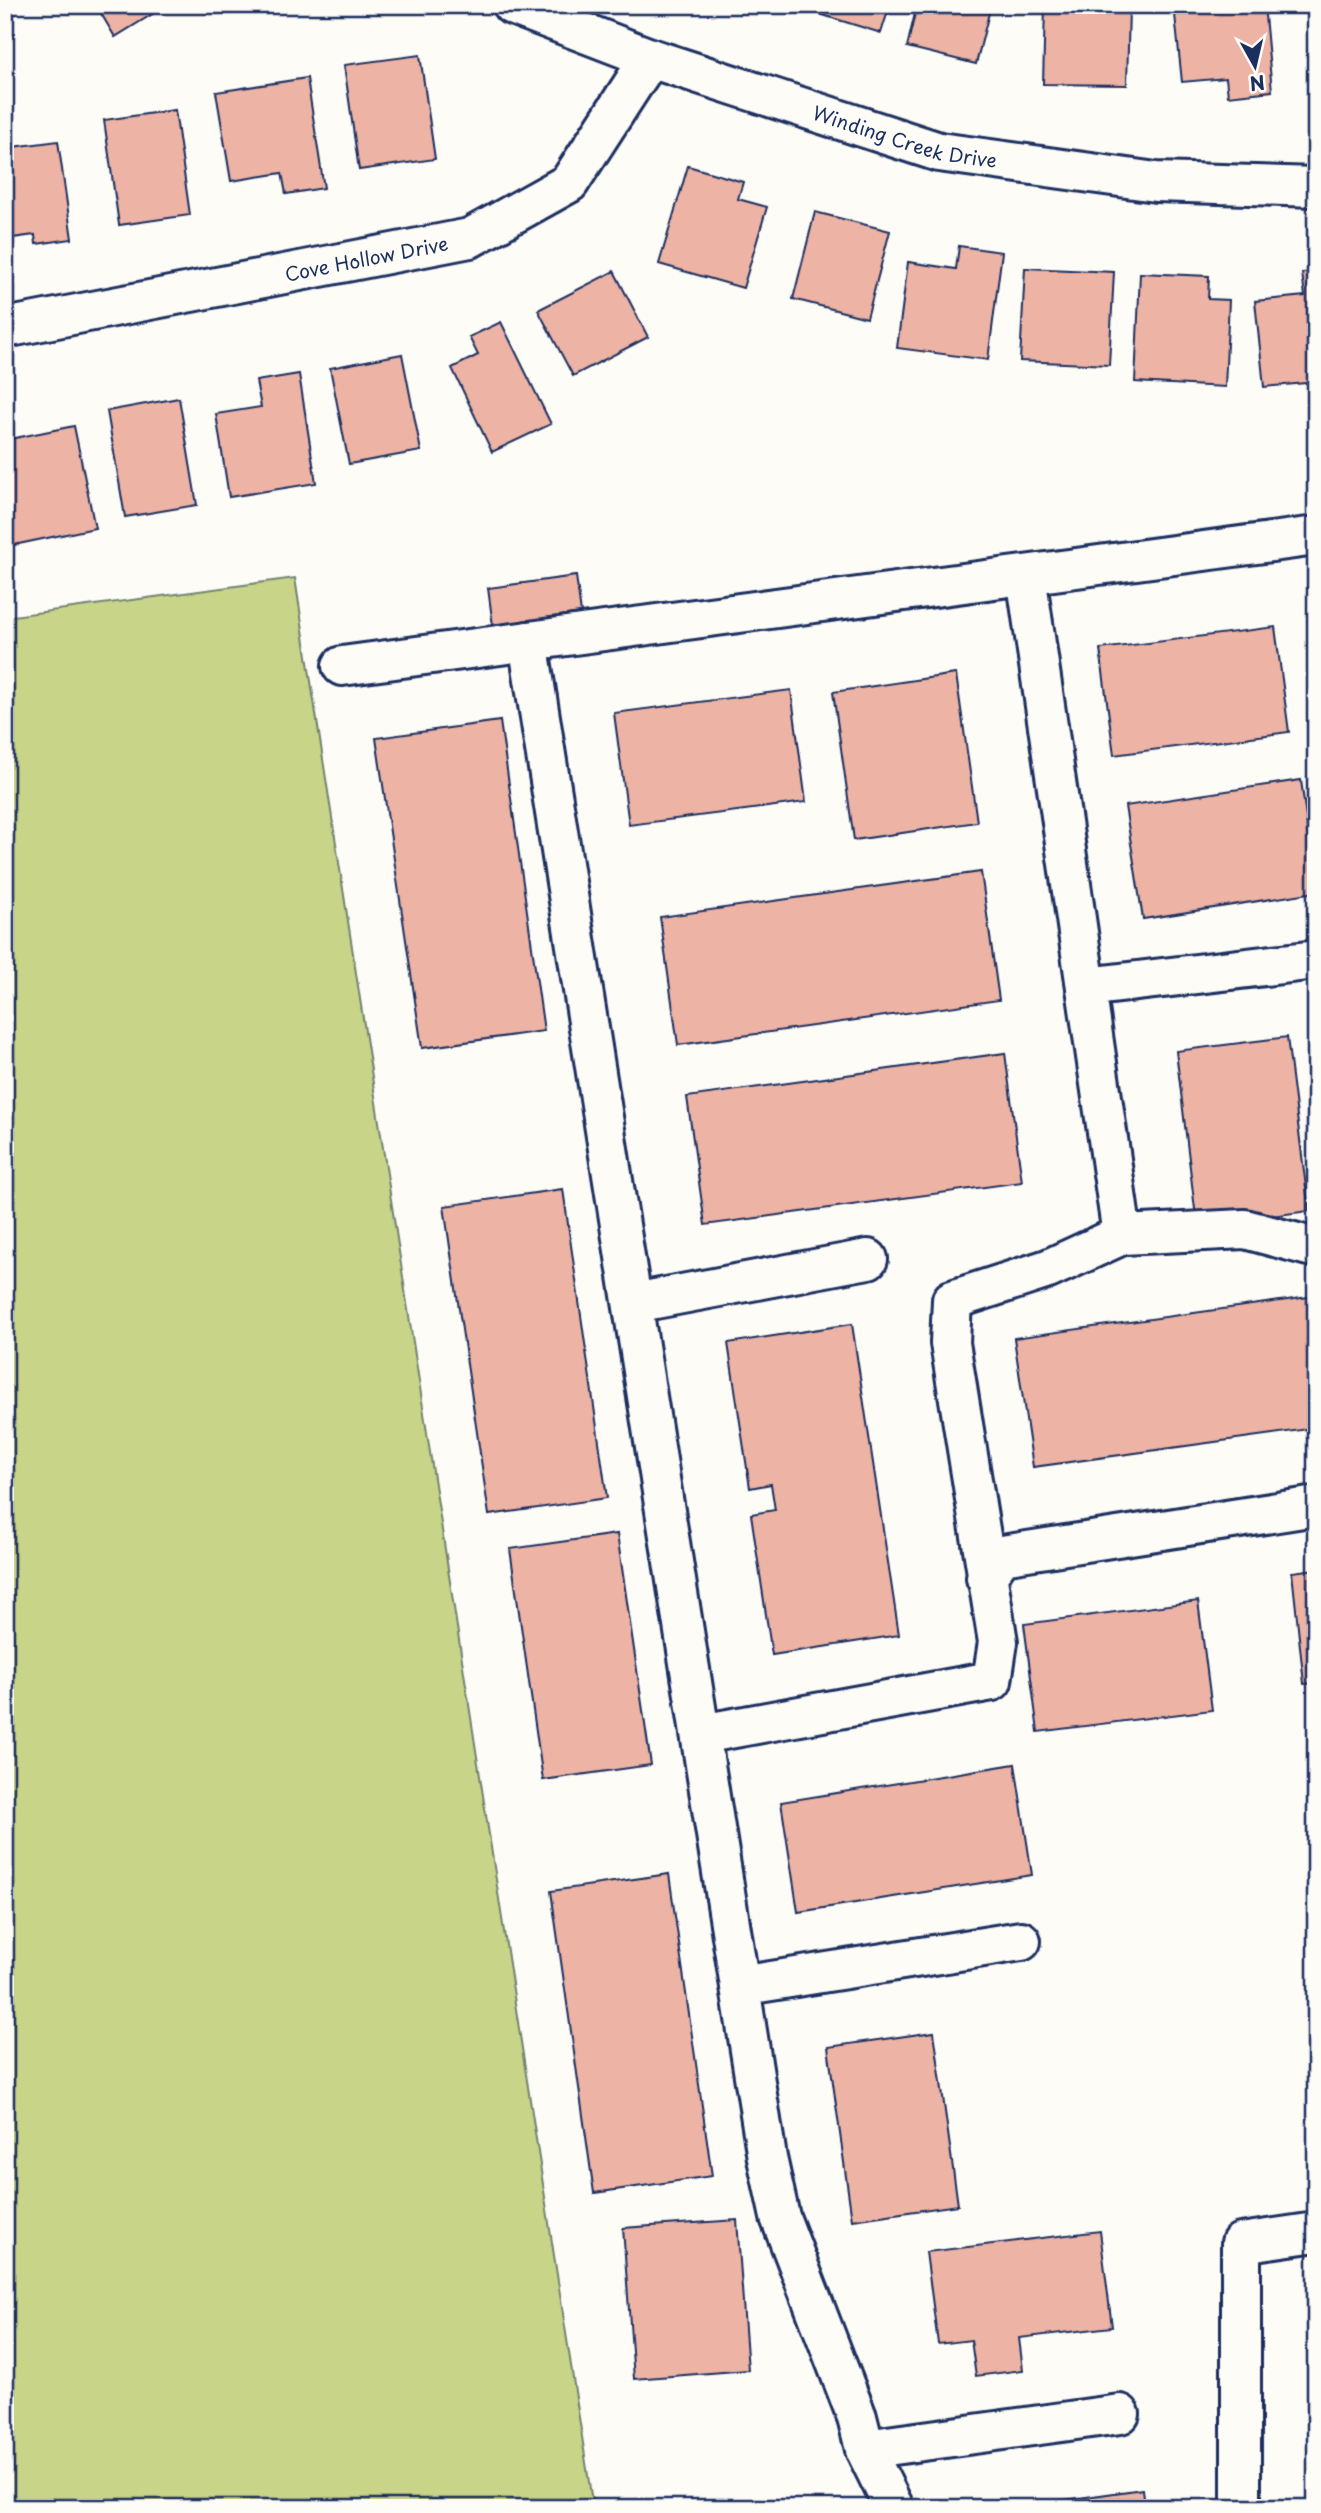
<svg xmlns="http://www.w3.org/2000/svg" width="1321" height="2513" viewBox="0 0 1321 2513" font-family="'Playpen Sans',sans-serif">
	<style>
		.green { fill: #c8d487; stroke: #728272; stroke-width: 2 }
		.building { fill: #edb3a5; stroke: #1b2f5e; stroke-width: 2 }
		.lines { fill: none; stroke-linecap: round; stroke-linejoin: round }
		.minor-casing { stroke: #1b2f5e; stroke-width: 44 }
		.minor { stroke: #fdfcf7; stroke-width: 38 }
		.labels { text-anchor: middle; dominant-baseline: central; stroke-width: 5; stroke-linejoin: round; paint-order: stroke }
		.street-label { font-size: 19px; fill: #1b2f5e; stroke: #fdfcf7 }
	</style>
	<rect width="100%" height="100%" fill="#fdfcf7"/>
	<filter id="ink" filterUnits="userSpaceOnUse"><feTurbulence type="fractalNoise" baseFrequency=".0143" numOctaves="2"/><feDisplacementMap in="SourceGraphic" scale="14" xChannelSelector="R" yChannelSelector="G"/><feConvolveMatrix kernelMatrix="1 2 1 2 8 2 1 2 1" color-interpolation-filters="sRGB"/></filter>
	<g filter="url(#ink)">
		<path class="green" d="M 295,578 L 593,2508 L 5,2508 L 5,617 Z"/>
		<path class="building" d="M 96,5 L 167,5 L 115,37 Z
			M 801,5 L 890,5 L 881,33 L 800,8 Z
			M 917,5 L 991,5 L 976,64 L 907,47 Z
			M 1174,5 L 1264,5 L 1272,91 L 1228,96 L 1226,78 L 1182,82 Z
			M 1045,6 L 1129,8 L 1127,85 L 1043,84 Z
			M 420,55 L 435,159 L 359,170 L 344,65 Z
			M 307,78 L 324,188 L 286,194 L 282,173 L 231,181 L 216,92 Z
			M 175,110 L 190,215 L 119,225 L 104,120 Z
			M 58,141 L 72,239 L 36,244 L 35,235 L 5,239 L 5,148 Z
			M 688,166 L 743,182 L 738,199 L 767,207 L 743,288 L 659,264 Z
			M 815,212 L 890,231 L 867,318 L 793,299 Z
			M 959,246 L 1002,252 L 988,360 L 897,348 L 908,262 L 956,269 Z
			M 1025,268 L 1114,272 L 1109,365 L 1020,361 Z
			M 614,271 L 648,337 L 573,376 L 538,310 Z
			M 1316,272 L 1316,382 L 1264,387 L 1255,301 L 1305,296 L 1302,273 Z
			M 1140,273 L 1209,276 L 1208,299 L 1229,300 L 1225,387 L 1135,382 Z
			M 501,322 L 551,424 L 492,452 L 452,368 L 478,355 L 469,337 Z
			M 402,354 L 421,451 L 349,464 L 330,368 Z
			M 299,374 L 316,483 L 229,497 L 216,414 L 261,407 L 256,381 Z
			M 179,398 L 197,505 L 125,517 L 107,411 Z
			M 74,426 L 95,528 L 9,546 L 5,529 L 5,440 Z
			M 576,576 L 581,613 L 493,626 L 488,588 Z
			M 1275,627 L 1289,732 L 1114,755 L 1100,649 Z
			M 956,674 L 977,822 L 854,840 L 833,692 Z
			M 791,690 L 806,802 L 629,825 L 614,713 Z
			M 500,721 L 544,1031 L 422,1048 L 376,738 Z
			M 1301,780 L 1316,892 L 1143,919 L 1125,806 Z
			M 981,872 L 999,1000 L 678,1045 L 660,917 Z
			M 1287,1037 L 1309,1211 L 1197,1226 L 1176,1051 Z
			M 1005,1053 L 1022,1182 L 705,1225 L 687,1097 Z
			M 563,1189 L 607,1498 L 489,1515 L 444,1206 Z
			M 1316,1296 L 1316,1428 L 1033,1467 L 1014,1338 Z
			M 852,1324 L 899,1635 L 772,1655 L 751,1514 L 775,1510 L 771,1484 L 750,1488 L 728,1343 Z
			M 617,1534 L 651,1765 L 543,1780 L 510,1549 Z
			M 1316,1569 L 1316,1683 L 1304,1684 L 1292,1572 Z
			M 1198,1601 L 1212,1710 L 1038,1732 L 1024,1624 Z
			M 1015,1764 L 1032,1875 L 798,1912 L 781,1802 Z
			M 669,1874 L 712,2176 L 594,2193 L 551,1891 Z
			M 934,2032 L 958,2205 L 852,2220 L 828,2047 Z
			M 737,2220 L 748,2370 L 634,2379 L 623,2228 Z
			M 1100,2231 L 1112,2327 L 1019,2338 L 1023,2370 L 976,2376 L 971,2340 L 938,2344 L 926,2252 Z
			M 1143,2489 L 1145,2508 L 1008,2508 Z"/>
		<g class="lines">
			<g class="minor-casing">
				<g id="minor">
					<path id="s1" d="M 512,5 L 650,58 L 939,152 L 1156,182 L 1316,187"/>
					<path id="s2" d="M 5,328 L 470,238 L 569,183 L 650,58"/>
					<path d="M 528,641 L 767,2158 L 780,2217 L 857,2417 L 865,2449 L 894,2508"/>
					<path d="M 342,666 L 1316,536"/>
					<path d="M 1086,987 L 1316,960"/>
					<path d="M 1122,1235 L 1245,1229 L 1316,1248"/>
					<path d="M 634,1303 L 868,1259"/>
					<path d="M 986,1578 L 1002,1555 L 1316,1506"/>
					<path d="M 701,1734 L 992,1681 L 998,1642 L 950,1343 L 952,1300 L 1048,1269 L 1122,1235 L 1026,575"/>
					<path d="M 740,1986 L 1021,1941"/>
					<path d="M 865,2449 L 1120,2414"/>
					<path d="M 1241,2508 L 1241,2243 L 1316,2232"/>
				</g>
			</g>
			<use href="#minor" class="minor"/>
		</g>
	</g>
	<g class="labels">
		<g class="street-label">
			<text stroke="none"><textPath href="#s1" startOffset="415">Winding Creek Drive</textPath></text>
			<text stroke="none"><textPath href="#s2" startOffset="368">Cove Hollow Drive</textPath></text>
		</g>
	</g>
	<rect width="1321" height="2513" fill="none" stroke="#fdfcf7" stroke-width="28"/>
	<rect x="14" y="14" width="1293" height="2485" fill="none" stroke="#1b2f5e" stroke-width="2.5" filter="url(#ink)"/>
	<g transform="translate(1255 66) rotate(172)" stroke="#fdfcf7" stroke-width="5" paint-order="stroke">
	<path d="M0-5L12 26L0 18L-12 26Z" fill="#1b2f5e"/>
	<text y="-10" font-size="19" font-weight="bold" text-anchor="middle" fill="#1b2f5e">N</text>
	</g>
</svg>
